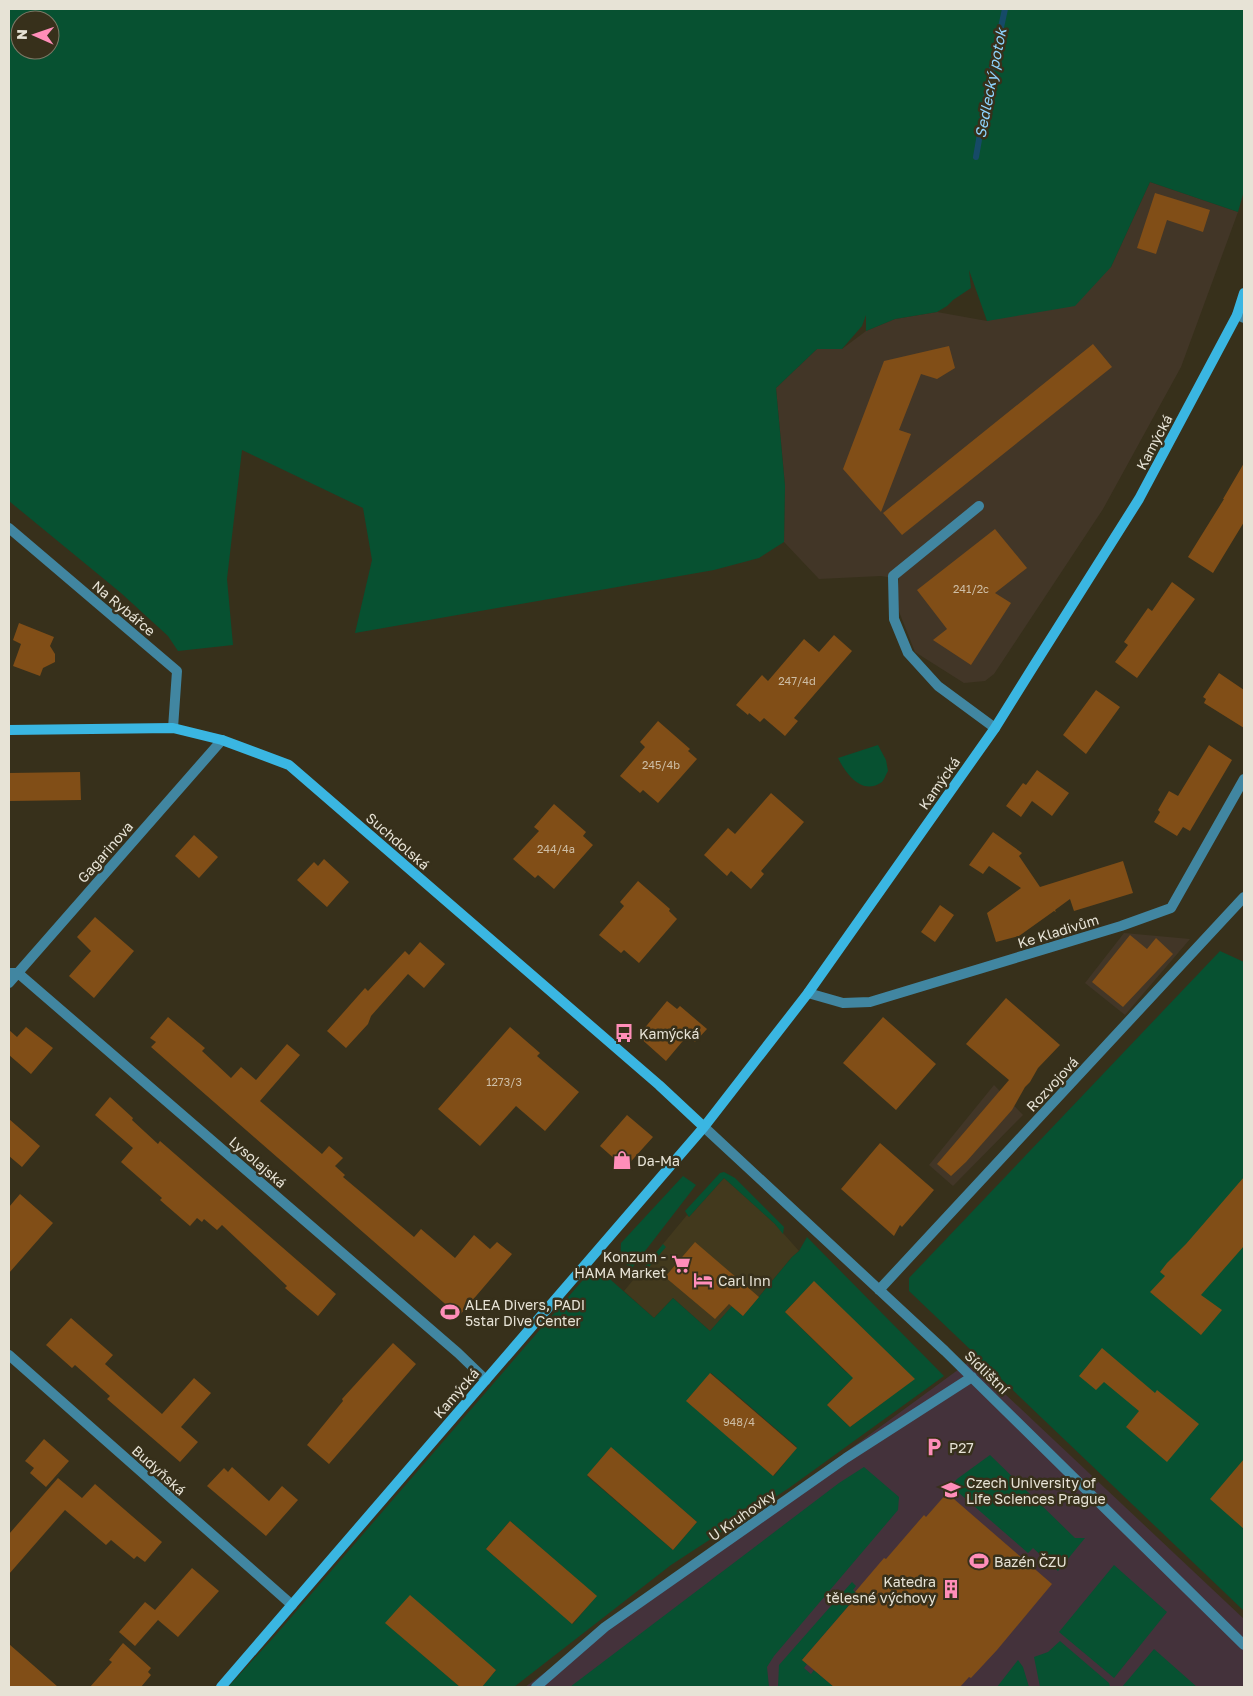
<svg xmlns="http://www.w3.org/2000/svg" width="1253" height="1696" viewBox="0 0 1253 1696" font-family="'Golos Text',sans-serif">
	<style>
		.built { fill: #42391d }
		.industrial { fill: #423627 }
		.education { fill: #44323b }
		.green { fill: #075131; fill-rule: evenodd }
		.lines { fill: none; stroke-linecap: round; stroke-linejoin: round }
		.stream { stroke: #164a67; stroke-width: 6 }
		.building { fill: #814e17 }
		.street { stroke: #4186a1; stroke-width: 10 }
		.secondary { stroke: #3ab6e2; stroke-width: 10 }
		.labels { text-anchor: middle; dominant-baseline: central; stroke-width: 5; stroke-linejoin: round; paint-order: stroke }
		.number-label { font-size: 11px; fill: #cebea6 }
		.street-label { font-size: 14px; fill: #e7e3d6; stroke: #37301b }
		.poi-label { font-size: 14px; fill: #e7e3d6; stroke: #37301b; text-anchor: start }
		.water-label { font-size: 15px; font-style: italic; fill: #8ed2fc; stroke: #37301b }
	</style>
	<rect width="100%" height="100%" fill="#37301b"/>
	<path class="built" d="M 724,1178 L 775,1224 L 799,1251 L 792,1257 L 743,1316 L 732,1307 L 710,1331 L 673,1298 L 654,1318 L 624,1291 L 687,1215 L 689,1217 Z"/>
	<path class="industrial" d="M 1150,182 L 1238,212 L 1181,367 L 1103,509 L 994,674 L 985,681 L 964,683 L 915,652 L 896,604 L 899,579 L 881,576 L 819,579 L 784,542 L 785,486 L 776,388 L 817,349 L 842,349 L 866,331 L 895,319 L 937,312 L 987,321 L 1111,267 Z
		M 1124,933 L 1190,939 L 1125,1015 L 1085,983 Z
		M 994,1085 L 1023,1115 L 953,1186 L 929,1165 Z"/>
	<path class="education" d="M 970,1361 L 1244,1619 L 1244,1687 L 525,1687 Z"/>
	<path class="green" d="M 9,9 L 1244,9 L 1244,191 L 1238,212 L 1150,182 L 1111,267 L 1075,306 L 987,321 L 969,270 L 971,288 L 953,300 L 947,306 L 937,312 L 895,319 L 866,331 L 866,315 L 862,326 L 842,349 L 817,349 L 776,388 L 785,486 L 784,542 L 759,558 L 714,570 L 355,633 L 372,560 L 363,508 L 242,450 L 227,579 L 233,645 L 178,651 L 168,636 L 121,593 L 9,501 ZM 20,20 L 50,20 L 50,50 L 20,50 Z
		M 878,745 L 886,760 L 888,771 C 886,774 884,780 882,782 C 862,796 846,774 838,758 Z
		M 1220,951 L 1244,962 L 1244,1611 L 909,1291 L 909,1278 Z
		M 724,1172 L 735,1178 L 784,1227 L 783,1234 L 775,1224 L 724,1178 L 689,1217 L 685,1211 L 720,1173 Z
		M 683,1176 L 696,1185 L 632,1268 C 621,1263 620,1254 621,1243 Z
		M 807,1237 L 944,1376 L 789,1488 L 671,1565 L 514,1687 L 482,1687 L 496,1670 L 386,1623 L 460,1687 L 228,1687 L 274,1637 L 595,1266 L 654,1318 L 673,1298 L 710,1331 L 732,1306 L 743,1316 L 792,1257 L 799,1251 ZM 814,1282 L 914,1379 L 850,1427 L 827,1405 L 856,1375 L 846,1372 L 785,1312 ZM 711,1373 L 797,1447 L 774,1476 L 687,1400 ZM 611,1448 L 697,1522 L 673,1550 L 587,1476 ZM 510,1521 L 596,1596 L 573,1624 L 486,1549 Z
		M 663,1244 L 666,1247 L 649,1267 L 642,1270 Z
		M 990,1455 L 1075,1538 L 1085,1538 L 1058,1571 L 1033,1548 L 1028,1553 L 951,1486 L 957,1479 Z
		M 864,1467 L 899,1497 L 898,1510 L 774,1656 L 767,1667 L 769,1687 L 570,1687 L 839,1483 Z
		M 1114,1565 L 1167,1612 L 1114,1678 L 1059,1632 Z
		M 852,1582 L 856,1586 L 853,1590 L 858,1595 L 802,1660 L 807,1664 L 804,1668 L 811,1674 L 814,1670 L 834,1687 L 778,1687 L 779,1665 Z
		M 1060,1641 L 1109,1683 L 1110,1687 L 1040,1687 L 1034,1657 L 1048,1652 Z
		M 1154,1649 L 1197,1687 L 1122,1687 Z
		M 1018,1660 L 1023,1667 L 1029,1687 L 997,1687 Z"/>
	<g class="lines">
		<path class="stream" d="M 976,157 L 989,82 L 1005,9"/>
	</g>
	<path class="building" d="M 1155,193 L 1210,210 L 1203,232 L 1167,220 L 1156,254 L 1137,248 Z
		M 1093,344 L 1112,367 L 902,535 L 883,513 Z
		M 949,346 L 955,368 L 937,379 L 921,374 L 899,430 L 911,434 L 881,512 L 843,469 L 884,361 Z
		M 1244,463 L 1244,522 L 1213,573 L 1188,557 L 1224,499 L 1223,499 Z
		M 995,529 L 1027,568 L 995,593 L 1011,603 L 971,665 L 933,640 L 947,629 L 917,590 Z
		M 1172,582 L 1195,599 L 1137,678 L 1115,662 L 1128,645 L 1124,642 L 1148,608 L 1152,611 Z
		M 19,623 L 54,637 L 50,646 L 55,654 L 55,662 L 43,668 L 40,676 L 13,666 L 21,644 L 13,640 Z
		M 834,635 L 852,651 L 794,718 L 798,721 L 785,736 L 764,718 L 760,722 L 749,713 L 748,715 L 736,705 L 762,675 L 768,681 L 804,639 L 819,652 Z
		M 1219,673 L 1244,690 L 1244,728 L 1204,703 L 1206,699 L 1203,697 Z
		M 1096,690 L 1120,707 L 1086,754 L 1063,735 Z
		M 658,721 L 690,749 L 688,751 L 697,759 L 658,803 L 643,790 L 640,793 L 620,776 L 645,747 L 640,742 Z
		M 1209,745 L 1232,760 L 1190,831 L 1183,827 L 1177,836 L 1154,822 L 1160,812 L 1158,810 L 1169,791 L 1178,796 Z
		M 1037,770 L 1069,793 L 1052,816 L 1032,801 L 1021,817 L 1006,806 L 1023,783 L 1026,785 Z
		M 80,772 L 81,800 L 9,801 L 9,773 Z
		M 771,793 L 804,822 L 761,871 L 764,874 L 751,889 L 731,871 L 727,876 L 704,855 L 728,828 L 735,834 Z
		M 554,804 L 586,832 L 583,836 L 593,845 L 554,889 L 538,875 L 535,878 L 513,859 L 539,831 L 534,827 Z
		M 993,832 L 1022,853 L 1019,856 L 1040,887 L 1123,861 L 1133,893 L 1074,911 L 1070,899 L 1055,910 L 1056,912 L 1054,911 L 1019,936 L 996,942 L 987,913 L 1021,888 L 989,866 L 983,874 L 969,865 Z
		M 194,835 L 218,857 L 199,878 L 175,856 Z
		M 324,859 L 349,882 L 327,907 L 297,880 L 314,862 L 318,866 Z
		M 638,881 L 670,909 L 669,911 L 677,919 L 639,963 L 624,950 L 621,953 L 599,935 L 624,906 L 620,902 Z
		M 940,905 L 954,915 L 935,942 L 921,932 Z
		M 95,917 L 134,951 L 94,998 L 69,976 L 91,951 L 77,937 Z
		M 1130,935 L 1147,949 L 1156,938 L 1173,954 L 1123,1007 L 1092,982 Z
		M 420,942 L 445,964 L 424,988 L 408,974 L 371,1016 L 368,1024 L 346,1048 L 327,1031 L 365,988 L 368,991 L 405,951 L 409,955 Z
		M 1006,998 L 1060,1045 L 1038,1068 L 1030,1082 L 1025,1087 L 1012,1110 L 966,1162 L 951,1176 L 937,1164 L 1009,1080 L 966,1044 Z
		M 667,1001 L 677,1009 L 680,1006 L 707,1029 L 695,1042 L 687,1036 L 666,1061 L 638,1036 Z
		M 168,1017 L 205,1048 L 202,1051 L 231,1078 L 241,1067 L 256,1080 L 287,1044 L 300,1055 L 260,1101 L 322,1154 L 329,1146 L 343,1158 L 335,1166 L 345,1175 L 343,1177 L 414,1237 L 421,1229 L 455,1258 L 474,1235 L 490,1249 L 497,1242 L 512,1254 L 459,1316 L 151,1047 L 156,1042 L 150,1038 Z
		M 883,1017 L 936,1064 L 896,1110 L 843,1063 Z
		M 26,1027 L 53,1048 L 31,1074 L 9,1055 L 9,1030 L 17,1037 Z
		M 510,1027 L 540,1053 L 537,1056 L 579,1092 L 545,1131 L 516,1106 L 480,1146 L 438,1109 Z
		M 110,1097 L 133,1118 L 132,1120 L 158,1144 L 160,1141 L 336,1294 L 318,1316 L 285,1288 L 287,1286 L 222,1225 L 217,1230 L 204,1219 L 202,1222 L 197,1218 L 190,1226 L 160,1200 L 162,1198 L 121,1162 L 133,1148 L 95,1115 Z
		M 627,1115 L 653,1137 L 625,1168 L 600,1146 Z
		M 9,1119 L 40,1146 L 22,1167 L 9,1156 Z
		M 880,1143 L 934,1190 L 902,1227 L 900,1225 L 894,1236 L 841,1189 Z
		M 1244,1177 L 1244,1246 L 1201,1295 L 1222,1310 L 1201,1335 L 1150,1292 L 1165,1276 L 1160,1272 L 1167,1263 L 1186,1244 Z
		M 20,1194 L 53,1223 L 9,1273 L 9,1207 Z
		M 695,1242 L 759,1297 L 743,1316 L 729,1304 L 715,1319 L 665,1277 Z
		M 814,1281 L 915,1379 L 850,1427 L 827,1405 L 853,1378 L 785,1312 Z
		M 71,1318 L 113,1355 L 105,1364 L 162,1414 L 194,1378 L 211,1393 L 181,1427 L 198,1442 L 180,1462 L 107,1399 L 110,1396 L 75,1365 L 72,1368 L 46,1345 Z
		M 393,1343 L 416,1364 L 329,1464 L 307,1445 L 343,1401 L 342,1399 Z
		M 1102,1348 L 1155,1393 L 1157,1390 L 1199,1424 L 1167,1462 L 1126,1427 L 1139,1411 L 1104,1382 L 1096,1390 L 1079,1376 Z
		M 710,1373 L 797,1448 L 773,1476 L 686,1401 Z
		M 44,1439 L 69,1461 L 46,1487 L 30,1473 L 34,1468 L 25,1461 Z
		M 611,1447 L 697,1522 L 673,1550 L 587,1475 Z
		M 1244,1459 L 1244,1529 L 1210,1499 Z
		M 232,1467 L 269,1501 L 282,1486 L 298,1500 L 266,1536 L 207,1486 L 224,1468 L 228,1472 Z
		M 58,1478 L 82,1498 L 95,1484 L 162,1542 L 145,1562 L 137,1556 L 134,1559 L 111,1540 L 106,1545 L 65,1510 L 9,1574 L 9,1534 Z
		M 947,1493 L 1052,1584 L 997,1650 L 971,1678 L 969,1677 L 960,1687 L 834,1687 L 802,1660 L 858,1595 L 855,1592 L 884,1558 L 886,1559 L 924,1515 L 926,1517 Z
		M 510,1521 L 597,1596 L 572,1624 L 486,1549 Z
		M 192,1568 L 219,1591 L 178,1637 L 158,1620 L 135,1646 L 119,1632 L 145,1602 L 155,1610 Z
		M 410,1595 L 496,1670 L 482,1687 L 460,1687 L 385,1623 Z
		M 123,1643 L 151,1668 L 148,1672 L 151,1675 L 141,1687 L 90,1687 L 112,1662 L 109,1660 Z
		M 9,1644 L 58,1687 L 9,1687 Z"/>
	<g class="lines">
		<path class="street" d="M 1237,315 L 1244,318
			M 979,506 L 893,576 L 894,619 L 908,653 L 938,686 L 995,728
			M 9,528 L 177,671 L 173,728
			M 9,973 L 18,973 L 458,1353 L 486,1380
			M 9,983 L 222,740
			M 808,993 L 843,1003 L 870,1002 L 1121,926 L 1171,908 L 1244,779
			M 704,1127 L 945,1351 L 1244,1645
			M 879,1290 L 1244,897
			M 9,1355 L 292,1605
			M 536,1687 L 605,1627 L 846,1458 L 972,1377"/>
		<path class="secondary" d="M 9,730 L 173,728 L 222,740 L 289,765 L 659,1085 L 704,1127
			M 221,1687 L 704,1127 L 808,993 L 995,728 L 1033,667 L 1139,499 L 1237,315 L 1244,293"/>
	</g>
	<defs>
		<g id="bus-bare" transform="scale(1.5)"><path d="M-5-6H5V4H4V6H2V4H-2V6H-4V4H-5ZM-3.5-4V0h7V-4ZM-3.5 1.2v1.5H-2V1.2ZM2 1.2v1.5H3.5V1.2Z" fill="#ff8eb9" stroke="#37301b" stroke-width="2.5" paint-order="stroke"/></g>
		<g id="shop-bare" transform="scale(1.5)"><path d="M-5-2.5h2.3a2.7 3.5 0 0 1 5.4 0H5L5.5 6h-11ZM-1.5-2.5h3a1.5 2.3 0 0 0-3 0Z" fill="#ff8eb9" stroke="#37301b" stroke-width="2.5" paint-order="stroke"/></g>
		<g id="supermarket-bare" transform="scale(1.5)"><path d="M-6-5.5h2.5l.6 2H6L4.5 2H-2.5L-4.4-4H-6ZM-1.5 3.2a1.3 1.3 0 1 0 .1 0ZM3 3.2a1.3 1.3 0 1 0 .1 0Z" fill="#ff8eb9" stroke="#37301b" stroke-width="2.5" paint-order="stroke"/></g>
		<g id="hotel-bare" transform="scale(1.5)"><path d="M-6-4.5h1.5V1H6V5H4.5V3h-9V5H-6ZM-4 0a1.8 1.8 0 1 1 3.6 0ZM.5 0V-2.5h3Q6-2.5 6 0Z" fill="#ff8eb9" stroke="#37301b" stroke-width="2.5" paint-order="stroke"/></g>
		<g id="stadium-bare" transform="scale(1.5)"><path d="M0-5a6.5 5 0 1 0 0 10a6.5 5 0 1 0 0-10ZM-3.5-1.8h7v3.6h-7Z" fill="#ff8eb9" stroke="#37301b" stroke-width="2.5" paint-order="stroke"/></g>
		<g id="parking-bare" transform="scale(1.5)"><path d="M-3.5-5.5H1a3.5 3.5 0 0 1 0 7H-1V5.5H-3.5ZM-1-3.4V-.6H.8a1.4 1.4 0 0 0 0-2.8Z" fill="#ff8eb9" stroke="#37301b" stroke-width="2.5" paint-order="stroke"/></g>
		<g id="university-bare" transform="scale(1.5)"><path d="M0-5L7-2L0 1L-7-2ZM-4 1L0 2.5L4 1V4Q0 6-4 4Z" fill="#ff8eb9" stroke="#37301b" stroke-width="2.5" paint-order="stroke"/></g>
		<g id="building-bare" transform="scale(1.5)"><path d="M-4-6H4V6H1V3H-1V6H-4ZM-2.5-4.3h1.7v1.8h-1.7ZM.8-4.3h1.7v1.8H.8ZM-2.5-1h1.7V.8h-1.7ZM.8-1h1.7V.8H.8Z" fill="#ff8eb9" stroke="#37301b" stroke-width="2.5" paint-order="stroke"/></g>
	</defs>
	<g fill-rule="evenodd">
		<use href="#bus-bare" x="624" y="1033"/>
		<use href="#shop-bare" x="622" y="1160"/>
		<use href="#supermarket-bare" x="681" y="1264"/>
		<use href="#hotel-bare" x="703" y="1280"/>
		<use href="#stadium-bare" x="450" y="1312"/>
		<use href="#parking-bare" x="934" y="1447"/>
		<use href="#university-bare" x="951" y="1490"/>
		<use href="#stadium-bare" x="979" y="1561"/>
		<use href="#building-bare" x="951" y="1589"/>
	</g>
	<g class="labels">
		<g class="number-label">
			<text x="971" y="588">241/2c</text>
			<text x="797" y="680">247/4d</text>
			<text x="661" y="764">245/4b</text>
			<text x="556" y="848">244/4a</text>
			<text x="504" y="1081">1273/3</text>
			<text x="739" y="1421">948/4</text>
		</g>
		<g class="street-label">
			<text transform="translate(1154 442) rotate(-62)">Kamýcká</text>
			<text transform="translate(124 608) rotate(40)">Na Rybářce</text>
			<text transform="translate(939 783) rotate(-55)">Kamýcká</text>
			<text transform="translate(398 841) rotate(41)">Suchdolská</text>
			<text transform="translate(105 852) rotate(-49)">Gagarinova</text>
			<text transform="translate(1058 931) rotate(-17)">Ke Kladivům</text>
			<text transform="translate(1052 1084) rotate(-47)">Rozvojová</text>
			<text transform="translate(258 1162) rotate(41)">Lysolajská</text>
			<text transform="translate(987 1372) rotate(44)">Sídlištní</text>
			<text transform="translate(456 1393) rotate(-49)">Kamýcká</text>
			<text transform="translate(159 1470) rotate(42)">Budyňská</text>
			<text transform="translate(742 1515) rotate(-35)">U Kruhovky</text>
		</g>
		<g class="poi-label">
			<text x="639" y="1033">Kamýcká</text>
			<text x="637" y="1160">Da-Ma</text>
			<text x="666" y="1256" text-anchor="end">Konzum -<tspan x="666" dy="16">HAMA Market</tspan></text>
			<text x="718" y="1280">Carl Inn</text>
			<text x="465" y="1304">ALEA Divers, PADI<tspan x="465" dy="16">5star Dive Center</tspan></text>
			<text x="949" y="1447">P27</text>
			<text x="966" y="1482">Czech University of<tspan x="966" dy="16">Life Sciences Prague</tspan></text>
			<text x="994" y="1561">Bazén ČZU</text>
			<text x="936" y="1581" text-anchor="end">Katedra<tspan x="936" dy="16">tělesné výchovy</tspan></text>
		</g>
		<g class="water-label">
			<text transform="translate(990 83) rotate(-79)">Sedlecký potok</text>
		</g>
	</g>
	<rect width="1253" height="1696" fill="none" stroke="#e7e3d6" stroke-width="20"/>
	<g transform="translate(35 35) rotate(272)"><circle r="24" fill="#37301b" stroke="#7d7866"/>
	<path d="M0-4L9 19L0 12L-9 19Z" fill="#ff8eb9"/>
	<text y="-8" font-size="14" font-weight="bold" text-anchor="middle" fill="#e7e3d6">N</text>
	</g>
</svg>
